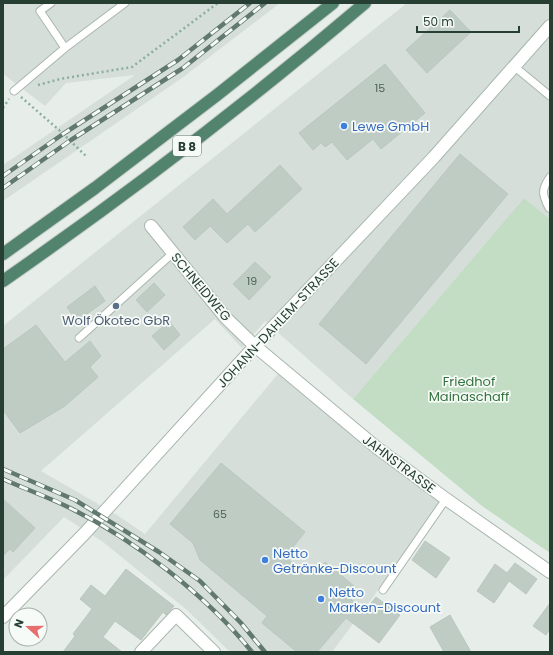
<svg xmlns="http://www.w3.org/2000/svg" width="553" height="655" viewBox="0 0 553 655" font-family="Poppins,sans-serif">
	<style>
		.built { fill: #d5ded8 }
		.green { fill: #c2ddc3 }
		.building { fill: #bfccc4; stroke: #bac7be }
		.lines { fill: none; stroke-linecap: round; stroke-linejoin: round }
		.service-casing { stroke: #aab6af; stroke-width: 9 }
		.minor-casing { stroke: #aab6af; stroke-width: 14 }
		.tertiary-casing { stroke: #aab6af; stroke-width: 14 }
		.trunk-casing { stroke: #c3c9c6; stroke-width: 14 }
		.path { stroke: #8aaf9b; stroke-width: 2.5; stroke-dasharray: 2 3; stroke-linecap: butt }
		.service { stroke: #fff; stroke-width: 7 }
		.minor { stroke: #fff; stroke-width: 12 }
		.tertiary { stroke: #fff; stroke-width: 12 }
		.trunk { stroke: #52846d; stroke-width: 12 }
		.rail-casing { stroke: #627a6e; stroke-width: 4.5 }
		.rail { stroke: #f7fbf8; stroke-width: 3; stroke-dasharray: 9; stroke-linecap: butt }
		.shop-dot { fill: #3f7fe0; stroke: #f7fbf8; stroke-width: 1.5 }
		.service-dot { fill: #5c6f8a; stroke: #f7fbf8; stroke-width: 1.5 }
		.labels { text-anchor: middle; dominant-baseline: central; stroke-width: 3.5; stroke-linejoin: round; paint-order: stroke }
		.number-label { font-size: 11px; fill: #4d6257 }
		.shield { fill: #f7fbf8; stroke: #65776e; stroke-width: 1 }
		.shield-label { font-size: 12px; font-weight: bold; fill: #273f33 }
		.shop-label { font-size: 13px; fill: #366cbe; stroke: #f7fbf8; text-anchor: start }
		.street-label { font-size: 13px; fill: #273f33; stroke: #f7fbf8 }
		.service-label { font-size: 13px; fill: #4e5e75; stroke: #f7fbf8 }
		.park-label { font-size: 13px; fill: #34733e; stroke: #f7fbf8 }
	</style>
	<rect width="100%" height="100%" fill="#e7eee9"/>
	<path class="built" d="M 3,3 L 280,3 L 182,78 L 3,201 L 3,165 L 135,75 L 66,83 L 45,106 L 3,74 Z
		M 407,3 L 550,3 L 550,219 L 524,198 L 353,399 L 265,321 L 242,348 L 215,319 L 41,471 L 117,515 L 145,534 L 282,369 L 446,499 L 332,652 L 230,652 L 187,610 L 103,542 L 64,517 L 3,580 L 3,326 Z"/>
	<path class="green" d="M 524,198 L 550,219 L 550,553 L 482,506 L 353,399 Z"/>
	<path class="building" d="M 450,10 L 471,32 L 427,73 L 406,50 Z
		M 385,64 L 425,113 L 381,149 L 373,139 L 347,160 L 332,142 L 325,147 L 321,143 L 313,150 L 299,133 Z
		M 460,154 L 508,194 L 366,364 L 319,324 Z
		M 280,165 L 302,189 L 255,232 L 248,224 L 227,243 L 210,226 L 195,240 L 183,227 L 213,199 L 227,214 Z
		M 255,262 L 271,277 L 249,300 L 233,284 Z
		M 154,283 L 165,295 L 147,312 L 136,300 Z
		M 95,286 L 105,301 L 77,321 L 67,307 Z
		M 169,321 L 180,335 L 164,350 L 152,336 Z
		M 36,325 L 65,362 L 90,341 L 101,356 L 90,367 L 98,377 L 65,406 L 20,433 L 3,410 L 3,349 Z
		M 221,463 L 305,532 L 285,557 L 304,572 L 310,565 L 317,571 L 325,562 L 354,586 L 346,595 L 365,611 L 376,597 L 400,615 L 379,643 L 346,618 L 317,652 L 297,652 L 262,623 L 267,616 L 200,560 L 193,543 L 170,524 Z
		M 3,499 L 35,528 L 13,552 L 10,549 L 3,556 Z
		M 425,541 L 450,558 L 436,578 L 412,560 Z
		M 515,563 L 537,579 L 526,594 L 509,581 L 494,603 L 477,591 L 495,564 L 507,573 Z
		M 126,569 L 174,606 L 166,615 L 163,612 L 141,640 L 115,621 L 103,637 L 122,652 L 63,652 L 75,636 L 73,634 L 92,609 L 80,599 L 91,585 L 105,596 Z
		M 550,603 L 550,629 L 546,635 L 533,626 Z
		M 450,615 L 471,652 L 444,652 L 430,627 Z"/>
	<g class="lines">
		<g class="service-casing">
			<path id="service" d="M 51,3 L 40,11 L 65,48
				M 515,67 L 550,96
				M 14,91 L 65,48 L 125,3
				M 549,208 C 542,194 541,190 550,177
				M 79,338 L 173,253
				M 383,590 L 446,499"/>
		</g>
		<g class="minor-casing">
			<path id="minor" d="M 151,226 L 226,318 L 255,346 L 376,447 L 446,499 L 550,572
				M 141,652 L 176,615 L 214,652"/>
		</g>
		<g class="tertiary-casing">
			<path id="tertiary" d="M 3,617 L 85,533 L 255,346 L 434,157 L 550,26"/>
		</g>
		<g class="trunk-casing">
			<path id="trunk" d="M 3,254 L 95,188 L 217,95 L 333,3
				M 3,281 C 128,194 249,102 365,3"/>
		</g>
		<path class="path" d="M 38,85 L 60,79 L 132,67 L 218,3
			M 21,97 L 59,130 L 87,157
			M 3,108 L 9,99"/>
		<use href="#service" class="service"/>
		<use href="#minor" class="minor"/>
		<use href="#tertiary" class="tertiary"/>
		<use href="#trunk" class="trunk"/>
		<g class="rail-casing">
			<path id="rail" d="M 3,176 L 63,134 L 178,60 L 250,3
				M 3,188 L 71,140 L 183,68 L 265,3
				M 3,469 L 75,500 L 159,552 L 200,581 L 241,623 L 265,652
				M 3,479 C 25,489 48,497 70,508 C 135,540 207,596 252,652"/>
		</g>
		<use href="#rail" class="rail"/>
	</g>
	<g class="shop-dot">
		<circle cx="344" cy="126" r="4"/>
		<circle cx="265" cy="560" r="4"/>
		<circle cx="321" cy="599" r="4"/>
	</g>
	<circle class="service-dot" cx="116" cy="306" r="4"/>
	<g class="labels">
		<g class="number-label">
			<text x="380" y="88">15</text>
			<text x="252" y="281">19</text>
			<text x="220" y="514">65</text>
		</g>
		<rect class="shield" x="173" y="136" width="28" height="20" rx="3"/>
		<g class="shield-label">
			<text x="187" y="146">B 8</text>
		</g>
		<g class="shop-label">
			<text x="352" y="126">Lewe GmbH</text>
			<text x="273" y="553">Netto<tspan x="273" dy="15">Getränke-Discount</tspan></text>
			<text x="329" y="592">Netto<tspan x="329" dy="15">Marken-Discount</tspan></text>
		</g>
		<g class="street-label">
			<text transform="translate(201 287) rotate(50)">SCHNEIDWEG</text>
			<text transform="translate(278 323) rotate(-47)">JOHANN-DAHLEM-STRASSE</text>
			<text transform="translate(399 464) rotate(37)">JAHNSTRASSE</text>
		</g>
		<g class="service-label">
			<text x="116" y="320">Wolf Ökotec GbR</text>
		</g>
		<g class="park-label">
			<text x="469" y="381">Friedhof<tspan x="469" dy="15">Mainaschaff</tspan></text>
		</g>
	</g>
	<rect width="553" height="655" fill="none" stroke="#273f33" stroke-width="8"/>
	<g transform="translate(28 627) rotate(291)"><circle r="19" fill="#f7fbf8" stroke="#a4b0a9"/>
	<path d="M0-3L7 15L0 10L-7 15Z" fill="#e66e6d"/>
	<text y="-6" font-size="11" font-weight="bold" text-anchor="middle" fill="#273f33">N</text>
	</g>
	<path d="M417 26v6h102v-6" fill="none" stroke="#273f33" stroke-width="2"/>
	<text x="423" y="26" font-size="12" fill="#273f33" stroke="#f7fbf8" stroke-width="3" paint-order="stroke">50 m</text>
</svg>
